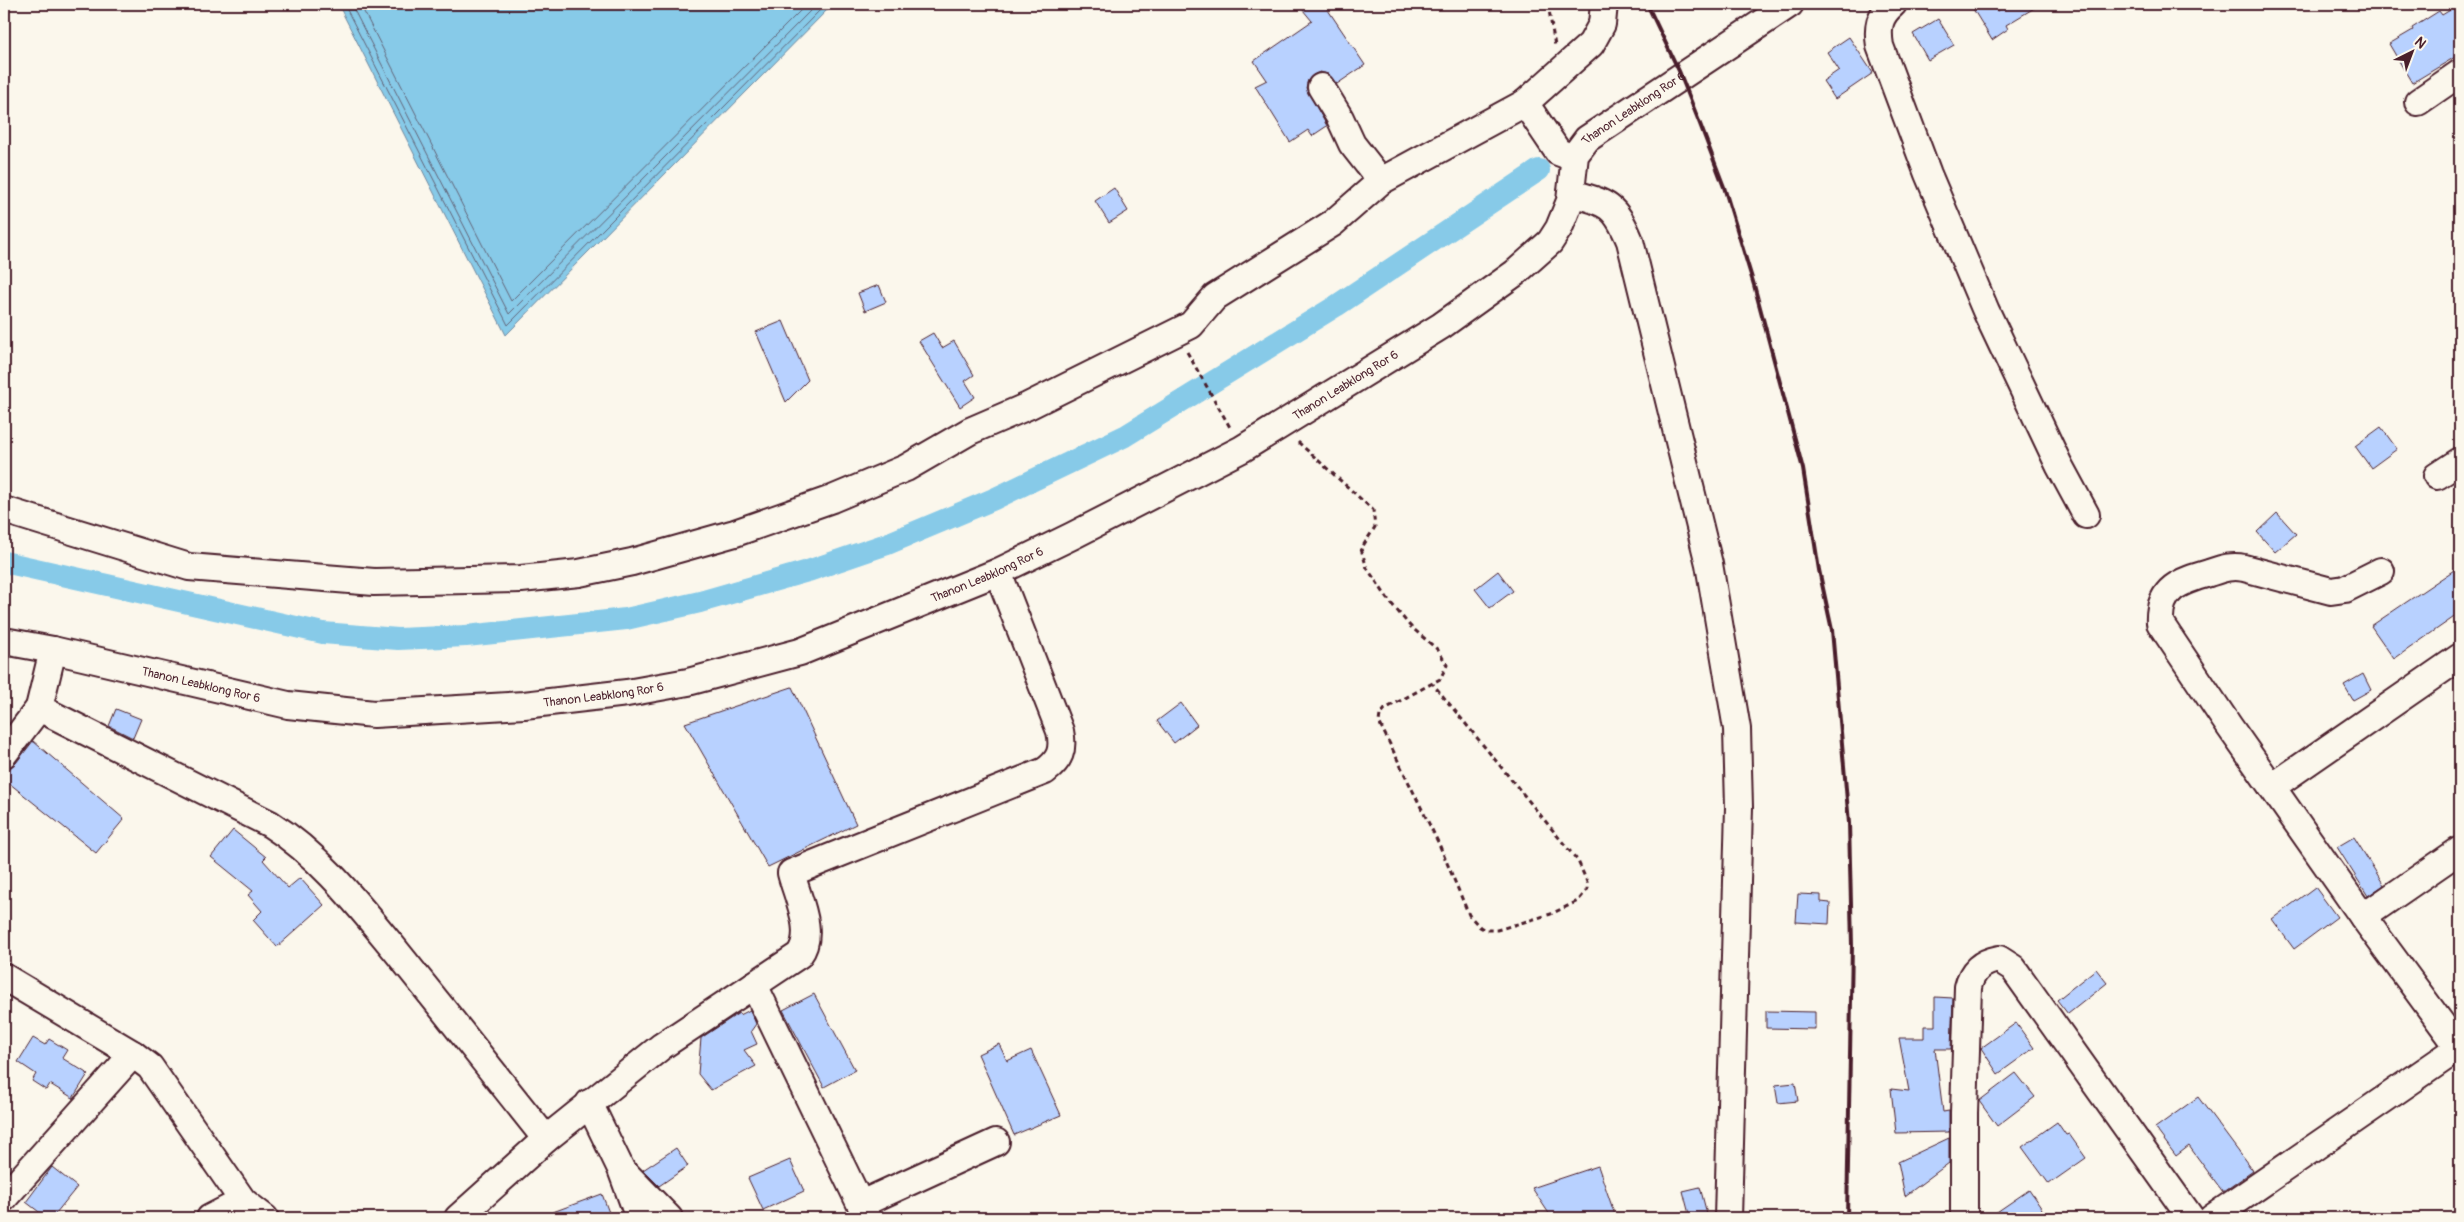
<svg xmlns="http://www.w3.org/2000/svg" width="2464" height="1222" viewBox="0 0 2464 1222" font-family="Pangolin,sans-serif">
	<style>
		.water { fill: #87cae8; stroke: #6f869c }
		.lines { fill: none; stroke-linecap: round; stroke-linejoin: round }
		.shore { stroke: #626377; stroke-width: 1 }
		.canal { stroke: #87cae8; stroke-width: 22 }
		.building { fill: #b8d1ff; stroke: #4a1f2b }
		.minor-casing { stroke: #4a1f2b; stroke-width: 30 }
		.path { stroke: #4a1f2b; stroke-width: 3; stroke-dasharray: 5 4; stroke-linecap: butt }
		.minor { stroke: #fbf7ec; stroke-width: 26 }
		.rail { stroke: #4a1f2b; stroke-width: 4 }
		.labels { text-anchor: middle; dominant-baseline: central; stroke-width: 4; stroke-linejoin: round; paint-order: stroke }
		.street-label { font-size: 12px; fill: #4a1f2b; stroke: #fbf7ec }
	</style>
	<rect width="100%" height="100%" fill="#fbf7ec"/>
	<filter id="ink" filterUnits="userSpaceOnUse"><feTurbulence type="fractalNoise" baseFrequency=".02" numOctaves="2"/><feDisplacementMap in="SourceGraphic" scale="10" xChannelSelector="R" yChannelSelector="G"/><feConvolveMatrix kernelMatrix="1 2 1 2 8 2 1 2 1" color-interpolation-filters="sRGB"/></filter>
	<g filter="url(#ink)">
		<path class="water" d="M 338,4 L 833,4 L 506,335 Z"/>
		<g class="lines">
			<path class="shore" d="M 344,4 L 508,325 L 826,4
				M 351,4 L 509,314 L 817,4
				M 360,4 L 511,301 L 807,4"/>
			<path class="canal" d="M 4,562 L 323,633 L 398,639 L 466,636 L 626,619 L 700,602 L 808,571 L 887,544 L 994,499 L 1125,436 L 1336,306 L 1539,170"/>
		</g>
		<path class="building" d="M 1298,4 L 1324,4 L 1365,65 L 1337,84 L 1328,74 L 1320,72 L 1313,75 L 1308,80 L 1306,88 L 1327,126 L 1312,136 L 1308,130 L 1290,142 L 1255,86 L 1267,80 L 1254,61 L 1312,21 Z
			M 1970,4 L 1993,4 L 1997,11 L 2010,4 L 2041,4 L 2006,25 L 2008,29 L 1992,40 Z
			M 2460,4 L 2460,54 L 2412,83 L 2389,44 L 2413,30 L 2412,28 L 2439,11 L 2442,15 Z
			M 1938,19 L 1954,45 L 1928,60 L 1913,34 Z
			M 1849,37 L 1873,73 L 1835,99 L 1823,81 L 1839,70 L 1827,52 Z
			M 1114,188 L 1128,211 L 1109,223 L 1095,201 Z
			M 879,285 L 886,302 L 865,311 L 858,293 Z
			M 783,321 L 808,380 L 786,402 L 756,332 Z
			M 933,333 L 942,348 L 954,341 L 974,375 L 965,381 L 975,397 L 960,407 L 919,341 Z
			M 2381,427 L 2397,449 L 2371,468 L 2355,446 Z
			M 2277,513 L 2296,534 L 2275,552 L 2257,532 Z
			M 2460,566 L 2460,613 L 2394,659 L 2371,626 Z
			M 1498,571 L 1513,591 L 1490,608 L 1475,589 Z
			M 2363,674 L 2371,690 L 2353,700 L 2344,685 Z
			M 792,687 L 856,824 L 768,867 L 685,723 Z
			M 1181,703 L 1197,725 L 1174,743 L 1157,721 Z
			M 116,709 L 141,719 L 133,738 L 109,726 Z
			M 33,741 L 124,819 L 96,853 L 4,779 L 4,773 L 16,763 Z
			M 233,830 L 266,857 L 263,860 L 288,888 L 300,878 L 324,905 L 277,947 L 253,920 L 262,911 L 248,895 L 253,891 L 211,857 Z
			M 2354,837 L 2384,885 L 2368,896 L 2337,847 Z
			M 2315,887 L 2337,917 L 2294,949 L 2272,919 Z
			M 1798,894 L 1821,895 L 1821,902 L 1830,903 L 1829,924 L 1796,922 Z
			M 2096,969 L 2107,983 L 2068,1014 L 2057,1000 Z
			M 814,994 L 855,1070 L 824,1087 L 783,1010 Z
			M 1935,997 L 1953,998 L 1951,1049 L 1935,1049 L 1943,1112 L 1949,1111 L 1949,1132 L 1896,1133 L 1891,1089 L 1909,1091 L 1899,1038 L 1924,1038 L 1924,1026 L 1935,1026 Z
			M 750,1010 L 756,1024 L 751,1031 L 757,1044 L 744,1050 L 756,1066 L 711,1090 L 698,1074 L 701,1038 L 739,1013 L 740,1015 Z
			M 1766,1011 L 1815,1012 L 1815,1029 L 1766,1028 Z
			M 2016,1023 L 2034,1048 L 1998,1074 L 1981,1048 Z
			M 33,1038 L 45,1045 L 49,1039 L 67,1050 L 62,1058 L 88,1074 L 73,1098 L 50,1084 L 46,1090 L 32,1081 L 36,1074 L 18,1062 Z
			M 999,1044 L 1007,1061 L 1031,1050 L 1061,1115 L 1014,1135 L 978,1054 Z
			M 2016,1073 L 2035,1097 L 1997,1126 L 1979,1101 Z
			M 1795,1083 L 1798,1101 L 1778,1103 L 1775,1085 Z
			M 2198,1097 L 2253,1171 L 2223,1192 L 2189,1146 L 2176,1156 L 2155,1128 Z
			M 2057,1122 L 2066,1135 L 2069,1134 L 2086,1158 L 2049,1184 L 2022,1147 Z
			M 1949,1138 L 1949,1163 L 1905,1196 L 1898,1162 Z
			M 676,1148 L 688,1166 L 659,1186 L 643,1170 Z
			M 790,1160 L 804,1191 L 763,1210 L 748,1178 Z
			M 1598,1166 L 1616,1218 L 1552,1218 L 1532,1188 Z
			M 52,1167 L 77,1187 L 52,1218 L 47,1218 L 26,1202 Z
			M 1700,1187 L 1708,1218 L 1690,1218 L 1683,1191 Z
			M 2029,1190 L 2048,1218 L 1988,1218 Z
			M 602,1194 L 611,1218 L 542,1218 L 542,1216 Z"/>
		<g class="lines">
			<g class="minor-casing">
				<g id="minor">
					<path d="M 1893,4 C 1879,16 1877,27 1880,46 L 1928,174 L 1986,311 L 2059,465 L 2086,515"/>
					<path d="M 1321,87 L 1340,118 L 1352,144 L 1381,181"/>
					<path d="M 2418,102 L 2460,73"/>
					<path d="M 1525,103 L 1558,152 L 1574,158"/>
					<path d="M 1571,193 C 1608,203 1615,205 1630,241 L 1709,564 L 1737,729 L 1739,807 L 1728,1218"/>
					<path d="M 2437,476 L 2460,461"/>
					<path d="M 4,510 L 189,567 L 374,582 L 521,579 L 579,573 L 632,562 L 735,533 L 832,499 L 906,468 L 970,431 L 1028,406 L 1191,325 L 1215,297 L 1333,223 L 1381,181 L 1525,103 L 1591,44 L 1602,24 L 1604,4"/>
					<path d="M 2381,571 L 2345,589 L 2331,591 L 2244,568 C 2231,565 2221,569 2209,573 C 2181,581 2158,588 2160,623 L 2229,726 L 2363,917 L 2460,1049"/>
					<path id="s1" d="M 4,641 L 53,650 L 288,705 L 374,714 L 524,705 L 627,693 L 688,682 L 800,652 L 998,572 L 1072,536 L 1242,449 L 1441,326 L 1515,273 L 1550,242 L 1559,228 L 1570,201 L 1575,155 L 1587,139 L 1790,4"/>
					<path d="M 53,650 L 39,708 L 270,824 C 321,856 359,906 397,952 C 447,1014 496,1076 546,1139"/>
					<path d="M 4,754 L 39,708"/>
					<path d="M 2272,787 L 2460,657"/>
					<path d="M 2363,917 L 2460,850"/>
					<path d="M 4,977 L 133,1054 L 150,1067 L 243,1201 L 265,1218"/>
					<path d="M 754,985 L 867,1218"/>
					<path d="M 589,1103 L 621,1169 L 639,1218"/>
					<path d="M 627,1175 L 669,1218"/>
					<path d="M 4,1198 L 133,1054"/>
					<path d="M 861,1204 L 996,1142"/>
					<path d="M 210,1218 L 243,1201"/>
					<path d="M 458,1218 L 546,1139 L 662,1046 L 799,955 C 816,933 797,897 791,873 L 1045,771 C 1060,760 1064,750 1060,731 L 998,572"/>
					<path d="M 1964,1218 L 1964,1113 L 1968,987 C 1972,970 1982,962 1999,959 L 2013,968 L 2191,1218"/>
					<path d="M 2212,1218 L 2460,1047"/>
				</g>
			</g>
			<path class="path" d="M 1548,4 L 1555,46
				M 1187,352 L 1231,429
				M 1298,442 L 1373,510 L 1375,527 L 1361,549 L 1367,568 L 1390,602 L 1410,626 L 1438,650 L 1447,665 L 1440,679 L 1385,709 L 1380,715 L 1379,722 L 1439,844 L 1469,915 L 1480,927 L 1485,930 L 1497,930 L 1551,914 L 1578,901 L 1587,890 L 1587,882 L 1578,861 L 1433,684"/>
			<use href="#minor" class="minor"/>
			<path class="rail" d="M 1647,4 L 1679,71 L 1700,124 L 1724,187 L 1754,285 L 1803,469 L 1819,570 L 1832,630 L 1849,823 L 1852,945 L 1847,1218"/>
		</g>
	</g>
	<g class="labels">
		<g class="street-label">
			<text stroke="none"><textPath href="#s1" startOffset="1836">Thanon Leabklong Ror 6</textPath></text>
			<text stroke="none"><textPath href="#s1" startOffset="1418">Thanon Leabklong Ror 6</textPath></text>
			<text stroke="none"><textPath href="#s1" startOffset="1012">Thanon Leabklong Ror 6</textPath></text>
			<text stroke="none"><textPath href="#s1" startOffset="202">Thanon Leabklong Ror 6</textPath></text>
			<text stroke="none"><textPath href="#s1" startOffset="608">Thanon Leabklong Ror 6</textPath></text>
		</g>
	</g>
	<rect width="2464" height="1222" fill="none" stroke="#fbf7ec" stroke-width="20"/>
	<rect x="10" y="10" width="2444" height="1202" fill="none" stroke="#4a1f2b" stroke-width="2" filter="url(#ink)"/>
	<g transform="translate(2412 52) rotate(42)" stroke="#fbf7ec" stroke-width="4" paint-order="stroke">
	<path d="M0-4L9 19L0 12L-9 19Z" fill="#4a1f2b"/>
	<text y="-8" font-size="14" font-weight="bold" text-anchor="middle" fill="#4a1f2b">N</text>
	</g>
</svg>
